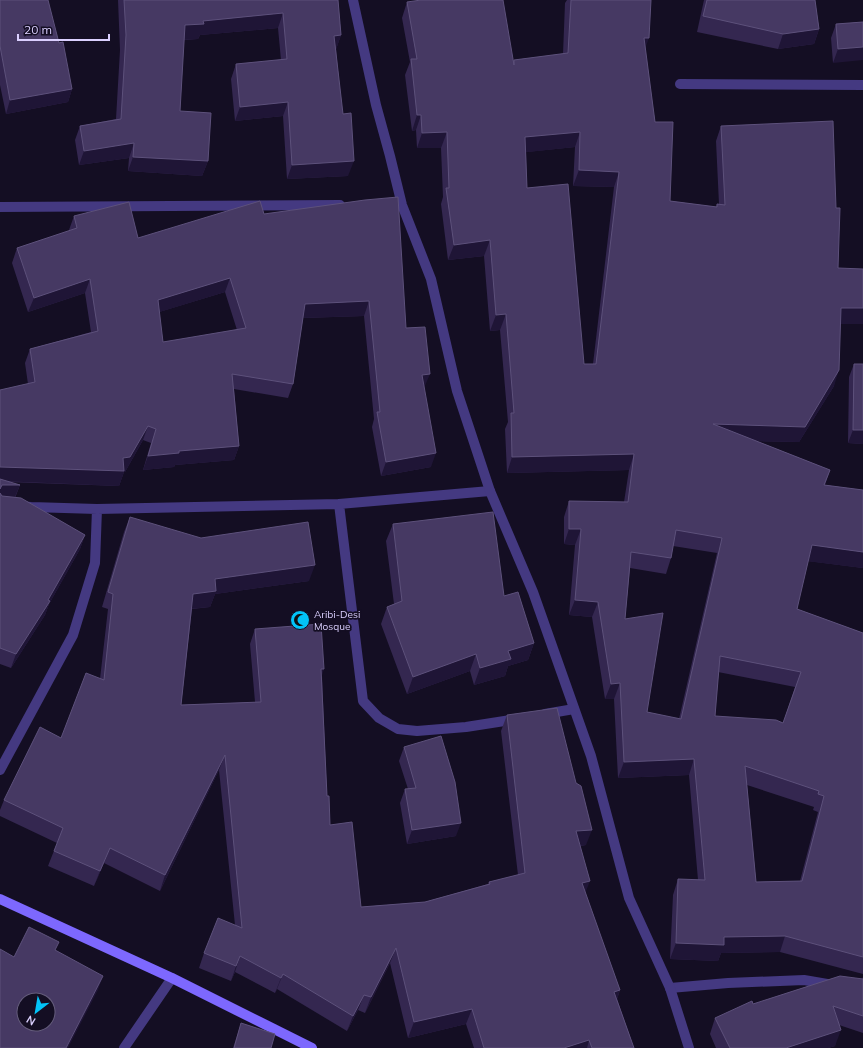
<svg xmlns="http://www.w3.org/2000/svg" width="863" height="1048" viewBox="0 0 863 1048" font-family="Mulish,sans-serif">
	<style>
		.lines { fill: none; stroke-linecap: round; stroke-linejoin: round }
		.minor { stroke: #443981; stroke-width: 10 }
		.tertiary { stroke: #443981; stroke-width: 10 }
		.secondary { stroke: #7d68fe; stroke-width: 10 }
		.wall { fill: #342750; fill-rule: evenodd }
		.shaded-wall { fill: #1f1536 }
		.building { fill: #463963; stroke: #5d517b; fill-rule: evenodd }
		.labels { text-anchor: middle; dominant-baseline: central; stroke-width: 3.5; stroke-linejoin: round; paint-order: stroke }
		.poi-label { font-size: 10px; fill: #dbd0ff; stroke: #140e23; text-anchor: start }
	</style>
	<rect width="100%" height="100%" fill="#140e23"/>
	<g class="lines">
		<path class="minor" d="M 680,84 L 863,85
			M 0,207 L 340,205
			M 339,504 L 363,701 L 379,718 L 398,729 L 417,731 L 466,727 L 517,719
			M 0,505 L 31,507 L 97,509 L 339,504 L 490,491
			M 545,714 L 574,709
			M 0,770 L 73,635 L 95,563 L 97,509
			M 670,988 L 728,983 L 804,980 L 833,985
			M 124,1048 L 172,978"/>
		<path class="tertiary" d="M 353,0 L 376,105 L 390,156 L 402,205 L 431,279 L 457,391 L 490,491 L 533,592 L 591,756 L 629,898 L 670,988 L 689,1048"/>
		<path class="secondary" d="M 0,899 L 172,978 L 312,1048"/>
	</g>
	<path class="wall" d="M 0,0 L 59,43 L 72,89 L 68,102 L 6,114 L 0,85 Z
		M 118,0 L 338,0 L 341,35 L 336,49 L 348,176 L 287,179 L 283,116 L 235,121 L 231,79 L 236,64 L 281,60 L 278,28 L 200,35 L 198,39 L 184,40 L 180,111 L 208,161 L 202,176 L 128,171 L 129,158 L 79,165 L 75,140 L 80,126 L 116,119 L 120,50 Z
		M 567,0 L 651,0 L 645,48 L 655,122 L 670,201 L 716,207 L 717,204 L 719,204 L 716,141 L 721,126 L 838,268 L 840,324 L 834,386 L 799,442 L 756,441 L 830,470 L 825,485 L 863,490 L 863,568 L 808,561 L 797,609 L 863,633 L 863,974 L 780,952 L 721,953 L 718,961 L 670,959 L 673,895 L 678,879 L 698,880 L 689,775 L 618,778 L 614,699 L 605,699 L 592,617 L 569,615 L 575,545 L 564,544 L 564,517 L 569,501 L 624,502 L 629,470 L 507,473 L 505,429 L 508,422 L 500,330 L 490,331 L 484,256 L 448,260 L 441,204 L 443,197 L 441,148 L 417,148 L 416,130 L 412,131 L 405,75 L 410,62 L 402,18 L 407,2 L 513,63 L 514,60 L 563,54 L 565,3 ZM 575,147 L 573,186 L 614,187 L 593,364 L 584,364 L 527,188 L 526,152 ZM 673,546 L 717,553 L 679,719 L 647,712 L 625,619 L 630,568 L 666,574 L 671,558 ZM 718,672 L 795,687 L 783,723 L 715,716 ZM 747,785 L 814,807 L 813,810 L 818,812 L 800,881 L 756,882 Z
		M 704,0 L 815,0 L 819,29 L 814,44 L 778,49 L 697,32 Z
		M 863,22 L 833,63 L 831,38 L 836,24 Z
		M 264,214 L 406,328 L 424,388 L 431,467 L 381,476 L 372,427 L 374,419 L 364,316 L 303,318 L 293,384 L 288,398 L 234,389 L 239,446 L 234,460 L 175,465 L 174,467 L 143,470 L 151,443 L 143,440 L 125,472 L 124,472 L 119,486 L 8,482 L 20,485 L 15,498 L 85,535 L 80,549 L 49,604 L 45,615 L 11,668 L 0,664 L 0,390 L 28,384 L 25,363 L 30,349 L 91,332 L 85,293 L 28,312 L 12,263 L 17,248 L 69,231 L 69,230 L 74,216 L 138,238 ZM 225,292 L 237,330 L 163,342 L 159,312 Z
		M 854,364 L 863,444 L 848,443 L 849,377 Z
		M 130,517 L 309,581 L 215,594 L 210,607 L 192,609 L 181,705 L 255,702 L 250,644 L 255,629 L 322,676 L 327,796 L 330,825 L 361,907 L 425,902 L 488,884 L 489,882 L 518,875 L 501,731 L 507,715 L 586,845 L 580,846 L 585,893 L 620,990 L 617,999 L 634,1048 L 474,1048 L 466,1024 L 408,1038 L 390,963 L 365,1013 L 358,1010 L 347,1031 L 277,989 L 275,993 L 235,972 L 231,981 L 199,968 L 204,953 L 235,925 L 219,770 L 160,891 L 104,863 L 94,886 L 48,866 L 57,843 L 0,816 L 0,810 L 4,800 L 61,738 L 100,679 L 108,609 L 102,607 L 124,532 Z
		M 393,524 L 504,596 L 534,643 L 528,660 L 508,666 L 505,676 L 474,685 L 470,671 L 407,694 L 381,624 L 387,607 L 394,604 L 386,541 Z
		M 404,747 L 456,836 L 407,844 L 400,803 L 405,789 L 408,789 L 399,761 Z
		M 863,977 L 863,1033 L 839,1025 L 835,1046 L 828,1048 L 716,1048 L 710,1034 L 715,1018 L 753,1004 L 862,979 Z
		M 241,1023 L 271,1048 L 233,1048 Z"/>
	<path class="shaded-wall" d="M 283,13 L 278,28 L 200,35 L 198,39 L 179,40 L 185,25 L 203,21 Z
		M 819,29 L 814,44 L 778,49 L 783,34 Z
		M 341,35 L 336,50 L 334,36 Z
		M 644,38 L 649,38 L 643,54 Z
		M 863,47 L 863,60 L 833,63 L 838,49 Z
		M 72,89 L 68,102 L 6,114 L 10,100 Z
		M 288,102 L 283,116 L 235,121 L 240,107 Z
		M 417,115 L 421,115 L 416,130 L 412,131 Z
		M 447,132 L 441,148 L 417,148 L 422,133 Z
		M 580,132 L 575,147 L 519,153 L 525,137 Z
		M 134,143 L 129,158 L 79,165 L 84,151 Z
		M 133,157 L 208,161 L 202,176 L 128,171 Z
		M 354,161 L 348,176 L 287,179 L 292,165 Z
		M 579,170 L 619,172 L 614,187 L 573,186 Z
		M 490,240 L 484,256 L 448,260 L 454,245 Z
		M 230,278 L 225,292 L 153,314 L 158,300 Z
		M 90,279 L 85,293 L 28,312 L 34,298 Z
		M 369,301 L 364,316 L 300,318 L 305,304 Z
		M 841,308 L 863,308 L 863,324 L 835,324 Z
		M 506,314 L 500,330 L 490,331 L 496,315 Z
		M 839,370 L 834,386 L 799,442 L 707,440 L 713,424 Z
		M 430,374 L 424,388 L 416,389 L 422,375 Z
		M 148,426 L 143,440 L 125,472 L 124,472 L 119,486 L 0,481 L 0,467 L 123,458 Z
		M 853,430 L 863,430 L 863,444 L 848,443 Z
		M 239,446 L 234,460 L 175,465 L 174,467 L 143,470 L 148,456 L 179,451 Z
		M 436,453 L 431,467 L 381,476 L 386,462 Z
		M 634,454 L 629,470 L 507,473 L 512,457 Z
		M 2,485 L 20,485 L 14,499 L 0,499 L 0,489 Z
		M 569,529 L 581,529 L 575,545 L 564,544 Z
		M 85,535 L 80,549 L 49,604 L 45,615 L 11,668 L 16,654 Z
		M 812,545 L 863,552 L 863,568 L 806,561 Z
		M 315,565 L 309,581 L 215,594 L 210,607 L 188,609 L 193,594 L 215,579 Z
		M 575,600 L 598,602 L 592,617 L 569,615 Z
		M 534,643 L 528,660 L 508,666 L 505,676 L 474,685 L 480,668 L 508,651 Z
		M 476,654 L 470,671 L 407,694 L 413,677 Z
		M 321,669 L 324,669 L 319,685 Z
		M 620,683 L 614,699 L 605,699 L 611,684 Z
		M 225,755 L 219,770 L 160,891 L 165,875 Z
		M 694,759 L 689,775 L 618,778 L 624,762 Z
		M 461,823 L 456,836 L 407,844 L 412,830 Z
		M 592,830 L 586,845 L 571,847 L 576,831 Z
		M 110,848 L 104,863 L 94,886 L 100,871 Z
		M 590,881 L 584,896 L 582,883 Z
		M 785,936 L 780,952 L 721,953 L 718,961 L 670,959 L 676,943 L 724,937 Z
		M 396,948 L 390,963 L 365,1013 L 371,997 Z
		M 240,956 L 235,972 L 231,981 L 236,966 Z
		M 283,974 L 277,989 L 275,993 L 281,978 Z
		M 103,976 L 98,990 L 68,1048 L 66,1048 Z
		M 620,990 L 615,1005 L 614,992 Z
		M 364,995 L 358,1010 L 347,1031 L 353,1016 Z
		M 472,1009 L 466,1024 L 408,1038 L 414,1022 Z
		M 841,1030 L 835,1046 L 828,1048 L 786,1048 Z
		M 589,1040 L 587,1048 L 564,1048 Z"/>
	<path class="building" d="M 0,0 L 48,0 L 59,43 L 63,42 L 72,89 L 10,100 L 0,46 Z
		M 124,0 L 338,0 L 341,35 L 334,36 L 343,114 L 351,113 L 354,161 L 292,165 L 288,102 L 240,107 L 236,64 L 287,59 L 283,13 L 203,21 L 204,24 L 185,25 L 180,111 L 211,113 L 208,161 L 133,157 L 134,143 L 84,151 L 80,126 L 121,119 L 126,35 Z
		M 421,0 L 503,0 L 514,65 L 514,60 L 568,53 L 571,0 L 651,0 L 649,38 L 644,38 L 655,122 L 673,122 L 670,201 L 717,207 L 717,204 L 725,205 L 721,126 L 833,121 L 836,208 L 840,208 L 838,268 L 863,269 L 863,308 L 841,308 L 839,370 L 805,427 L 713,424 L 830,470 L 824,485 L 863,490 L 863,552 L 812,545 L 797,609 L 863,633 L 863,957 L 785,936 L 724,937 L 724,945 L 676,943 L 678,879 L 705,880 L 694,759 L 624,762 L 620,683 L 611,684 L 598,602 L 575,600 L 581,529 L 569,529 L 569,501 L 628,502 L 634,454 L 512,457 L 511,413 L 514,413 L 506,314 L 496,315 L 490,240 L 454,245 L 446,188 L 449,188 L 447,132 L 422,133 L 421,115 L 417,115 L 411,59 L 417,59 L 407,2 ZM 580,132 L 579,170 L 619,172 L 596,364 L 584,364 L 568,184 L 527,188 L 525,137 ZM 676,530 L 722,538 L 681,719 L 647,712 L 663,613 L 625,619 L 631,552 L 671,558 ZM 720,656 L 801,672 L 783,723 L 776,720 L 715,716 ZM 745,766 L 819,791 L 818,794 L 824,796 L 802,881 L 756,882 Z
		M 707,0 L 815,0 L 819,29 L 783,34 L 703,16 Z
		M 863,22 L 863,47 L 838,49 L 836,24 Z
		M 398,197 L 406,328 L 425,327 L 430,374 L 422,375 L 436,453 L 386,462 L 377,412 L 380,412 L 369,301 L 305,304 L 293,384 L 232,374 L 239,446 L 179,451 L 179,453 L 148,456 L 156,429 L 148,426 L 130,457 L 123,458 L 124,471 L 0,467 L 0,390 L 35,382 L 30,349 L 98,331 L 90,279 L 34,298 L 17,248 L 77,228 L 74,216 L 129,202 L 138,238 L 260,201 L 264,214 L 365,200 ZM 230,278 L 246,328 L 163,342 L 158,300 Z
		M 854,364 L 863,364 L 863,430 L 853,430 Z
		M 0,479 L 20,485 L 2,485 L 0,489 Z
		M 0,493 L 2,496 L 21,498 L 85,535 L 48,600 L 50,601 L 16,654 L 0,648 Z
		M 493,512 L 504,596 L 518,592 L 534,643 L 508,651 L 511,659 L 480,668 L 476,654 L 413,677 L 387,607 L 402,601 L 393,524 Z
		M 130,517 L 201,538 L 308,522 L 315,565 L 215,579 L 216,591 L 193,594 L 181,705 L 261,702 L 255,629 L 321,624 L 324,669 L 321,669 L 327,796 L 329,796 L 330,825 L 352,822 L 361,907 L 425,902 L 490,884 L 489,882 L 525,873 L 507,715 L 557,708 L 576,783 L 581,786 L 592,830 L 576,831 L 590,881 L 582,883 L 620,990 L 614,992 L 634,1048 L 592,1048 L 589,1040 L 564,1048 L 484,1048 L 472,1009 L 414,1022 L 396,948 L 371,997 L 364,995 L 353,1016 L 283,974 L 281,978 L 240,956 L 236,966 L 204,953 L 218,918 L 242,928 L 225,755 L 165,875 L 110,848 L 100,871 L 54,851 L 63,828 L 4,800 L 40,727 L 61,738 L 86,673 L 104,680 L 113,594 L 108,592 Z
		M 441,736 L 455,782 L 461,823 L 412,830 L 405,789 L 416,788 L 404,747 Z
		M 29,927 L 59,942 L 55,950 L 103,976 L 66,1048 L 0,1048 L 0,949 L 14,957 ZM 24,1000 L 48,1000 L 48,1024 L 24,1024 Z
		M 840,976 L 863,979 L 863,1016 L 833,1006 L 841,1030 L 786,1048 L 730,1048 L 715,1018 L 752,1001 L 753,1004 Z
		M 241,1023 L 275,1034 L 271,1048 L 234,1048 Z"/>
	<defs>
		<g id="mosque-disc" transform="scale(1)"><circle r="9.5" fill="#02c3f8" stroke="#140e23"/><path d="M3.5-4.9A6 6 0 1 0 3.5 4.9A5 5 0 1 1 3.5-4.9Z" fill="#111"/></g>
	</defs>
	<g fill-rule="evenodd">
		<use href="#mosque-disc" x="300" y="620"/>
	</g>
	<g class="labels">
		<g class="poi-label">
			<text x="314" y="614">Aribi-Desi<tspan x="314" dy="12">Mosque</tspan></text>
		</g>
	</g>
	<g transform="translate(36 1012) rotate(211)"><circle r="19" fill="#140e23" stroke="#645c7b"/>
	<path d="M0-3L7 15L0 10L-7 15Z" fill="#02c3f8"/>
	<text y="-6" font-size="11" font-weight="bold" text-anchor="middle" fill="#dbd0ff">N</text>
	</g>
	<path d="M18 34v6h91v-6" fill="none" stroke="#dbd0ff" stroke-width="2"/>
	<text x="24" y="34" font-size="12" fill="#dbd0ff" stroke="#140e23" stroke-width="3" paint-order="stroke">20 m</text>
</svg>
